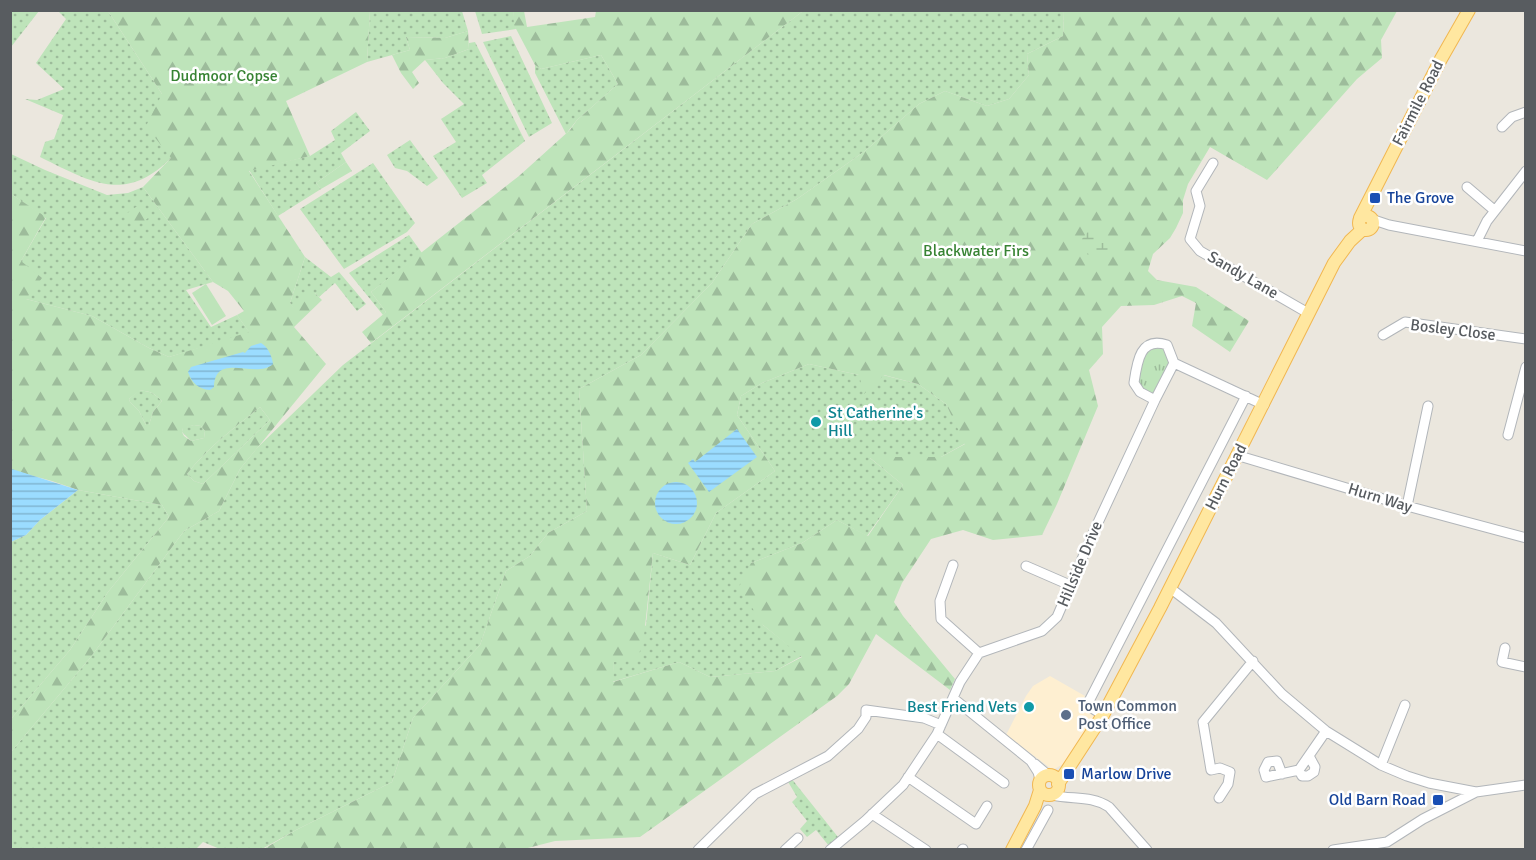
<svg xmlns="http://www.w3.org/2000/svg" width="1536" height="860" viewBox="0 0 1536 860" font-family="Signika,sans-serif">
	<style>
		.commercial { fill: #feefd1 }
		.grass { fill: url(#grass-dots) }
		.forest { fill: url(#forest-firs); fill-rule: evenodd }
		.wetland { fill: url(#wetland-marsh) }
		.park { fill: url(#park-tufts) }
		.pitch { fill: #bee4ba }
		.water { fill: url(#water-rules) }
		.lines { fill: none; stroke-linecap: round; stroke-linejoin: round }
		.minor-casing { stroke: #b2b6ba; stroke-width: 11 }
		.major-casing { stroke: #f1b751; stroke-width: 14 }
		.minor { stroke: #fff; stroke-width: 9 }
		.major { stroke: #ffe7a0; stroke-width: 12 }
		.transit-dot { fill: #1a4fb4; stroke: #fff; stroke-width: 2 }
		.culture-dot { fill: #0f9aa8; stroke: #fff; stroke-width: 2 }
		.service-dot { fill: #5c6f8a; stroke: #fff; stroke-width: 2 }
		.labels { text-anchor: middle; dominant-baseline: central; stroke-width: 5; stroke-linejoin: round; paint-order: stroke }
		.park-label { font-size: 16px; fill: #378333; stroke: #fff }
		.street-label { font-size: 16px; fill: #585c60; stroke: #fff }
		.transit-label { font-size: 16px; fill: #164399; stroke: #fff; text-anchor: start }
		.culture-label { font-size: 16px; fill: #0d838f; stroke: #fff; text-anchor: start }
		.service-label { font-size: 16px; fill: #4e5e75; stroke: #fff; text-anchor: start }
	</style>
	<defs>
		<pattern id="grass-dots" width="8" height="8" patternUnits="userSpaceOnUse" patternTransform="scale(1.5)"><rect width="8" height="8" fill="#bee4ba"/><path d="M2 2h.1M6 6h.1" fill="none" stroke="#9dbc9b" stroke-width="1.8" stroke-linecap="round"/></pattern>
		<pattern id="forest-firs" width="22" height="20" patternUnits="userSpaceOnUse" patternTransform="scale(1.5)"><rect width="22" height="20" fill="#bee4ba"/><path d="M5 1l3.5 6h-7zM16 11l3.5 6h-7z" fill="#9dbc9b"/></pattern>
		<pattern id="wetland-marsh" width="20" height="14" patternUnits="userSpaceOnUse" patternTransform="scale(1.5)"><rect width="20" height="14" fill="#bee4ba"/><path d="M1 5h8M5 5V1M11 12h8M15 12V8" fill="none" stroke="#9dbc9b"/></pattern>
		<pattern id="park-tufts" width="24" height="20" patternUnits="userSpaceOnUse" patternTransform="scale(1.5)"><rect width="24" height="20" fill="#bee4ba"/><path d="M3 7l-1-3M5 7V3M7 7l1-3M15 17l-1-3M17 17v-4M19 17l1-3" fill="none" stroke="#9dbc9b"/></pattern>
		<pattern id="water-rules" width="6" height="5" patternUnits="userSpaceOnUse" patternTransform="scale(1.5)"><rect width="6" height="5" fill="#9bdcff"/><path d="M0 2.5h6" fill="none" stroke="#81b6d2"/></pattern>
	</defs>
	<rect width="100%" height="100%" fill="#ebe7de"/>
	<path class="commercial" d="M 1050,676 L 1085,696 L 1080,704 L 1095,715 L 1096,718 L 1063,764 L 1053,770 L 1006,735 L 1026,696 L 1033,686 Z"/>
	<path class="grass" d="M 11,10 L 39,11 L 11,47 L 10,11 Z
		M 58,11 L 108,11 L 162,94 L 171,158 C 125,204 91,182 40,157 L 45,142 L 54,139 L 63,115 L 25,99 L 37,100 L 64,89 L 36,63 L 66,19 Z
		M 370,11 L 462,11 L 468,31 L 445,38 L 406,37 L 410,50 L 367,62 Z
		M 475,11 L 513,11 L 516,29 L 482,34 Z
		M 803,11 L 1064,11 L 1063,36 L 1027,54 L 1029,75 L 1009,99 L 987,106 L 945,91 L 919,104 L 865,151 L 797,199 L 752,224 L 712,283 L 641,355 L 579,389 L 587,511 L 548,533 L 530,556 L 506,571 L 480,645 L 413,718 L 392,782 L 296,830 L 262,849 L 220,849 L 203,842 L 195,850 L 11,850 L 11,752 L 90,658 L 184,531 L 219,511 L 240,469 L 257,448 L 343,365 Z
		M 511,36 L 552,123 L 529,137 L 483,42 Z
		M 475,42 L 525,141 L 482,175 L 487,183 L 462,198 L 433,156 L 456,142 L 441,119 L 464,104 L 443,83 L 425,60 L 445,58 L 469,49 L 469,43 Z
		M 601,55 L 618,84 L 577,120 L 566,134 L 535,73 L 535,65 L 541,69 Z
		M 356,112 L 370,131 L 341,153 L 346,162 L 316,183 L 321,189 L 278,216 L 249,170 L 310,156 L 335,140 L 331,131 Z
		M 410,140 L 438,178 L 427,186 L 407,171 L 395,168 L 387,155 Z
		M 11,154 L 45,170 L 107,195 L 128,193 L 143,187 L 213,282 L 186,290 L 211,327 L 237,315 L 250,333 L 169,357 L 149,348 L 92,316 L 26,299 L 21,261 L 46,218 L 11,194 Z
		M 373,163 L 415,223 L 407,232 L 344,269 L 300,209 Z
		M 409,235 L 422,253 L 371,292 L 386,312 L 383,315 L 349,273 Z
		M 305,257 L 331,277 L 339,272 L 366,304 L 357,311 L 335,283 L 319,297 L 315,293 L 294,309 L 290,303 Z
		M 809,364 L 859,375 L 883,375 L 918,384 L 946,404 L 966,443 L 941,457 L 870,458 L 903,485 L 867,536 L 837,520 L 802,543 L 751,563 L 763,625 L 802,656 L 775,671 L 710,677 L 679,662 L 612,682 L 614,662 L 646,625 L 653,553 L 690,565 L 716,513 L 775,471 L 737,415 L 741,396 L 762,383 Z
		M 138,391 C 149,390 155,394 162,401 L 153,412 L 149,425 L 146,425 L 139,411 L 130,402 L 129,399 Z
		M 260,407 L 270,420 L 203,484 L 194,481 L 187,474 C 207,448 234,428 260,407 Z
		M 194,425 L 201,426 L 205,431 L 204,438 L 191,441 L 182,432 L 183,427 Z
		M 175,444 L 185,449 L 185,457 L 180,462 L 174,462 L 168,450 L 170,445 Z
		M 78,490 L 162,505 L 169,517 L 108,592 L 70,650 L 11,719 L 11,542 L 26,535 L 40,520 Z
		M 791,778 L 838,837 L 829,846 L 816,830 L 807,837 L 800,829 L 807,821 L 792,802 L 797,797 L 787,780 Z"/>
	<path class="forest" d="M 108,11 L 370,11 L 367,62 L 286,101 L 310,156 L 249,171 L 305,257 L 290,303 L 294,308 L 304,296 L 315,293 L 322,300 L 294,327 L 326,364 L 240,469 L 219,511 L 184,531 L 90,658 L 11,752 L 11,719 L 70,650 L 108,592 L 169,517 L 162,505 L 78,490 L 52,481 L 11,470 L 11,194 L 46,217 L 21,261 L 42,278 L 26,299 L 92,316 L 149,348 L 169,357 L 249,332 L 237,315 L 244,311 L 228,291 L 213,282 L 143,187 L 171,158 L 146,126 L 162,94 ZM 139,391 C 149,390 155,394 162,401 L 153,412 L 149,425 L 146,425 L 139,411 L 130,402 L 129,399 ZM 260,407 L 270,420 L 203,484 L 194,481 L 187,474 C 207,448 234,428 260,407 ZM 194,425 L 201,426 L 205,431 L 204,438 L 191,441 L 184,436 L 182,432 L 183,428 Z
		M 513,11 L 524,11 L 527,27 L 595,17 L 596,11 L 803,11 L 371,343 L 362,332 L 386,312 L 371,292 L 519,176 L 570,130 L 577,120 L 618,84 L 601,55 L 541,69 L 535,65 L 514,25 Z
		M 1064,11 L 1397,11 L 1381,40 L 1382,58 L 1357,79 L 1267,180 L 1210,147 L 1188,184 L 1183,200 L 1183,213 L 1176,228 L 1170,238 L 1153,254 L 1148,271 L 1157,280 L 1196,287 L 1249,321 L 1230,352 L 1192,326 L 1196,303 L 1182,296 L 1154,305 L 1121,306 L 1102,327 L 1103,354 L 1089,370 L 1098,406 L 1057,504 L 1042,535 L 993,540 L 963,530 L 931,539 L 902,583 L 894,602 L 903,616 L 955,679 L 950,690 L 876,634 L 849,684 L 837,696 L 640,837 L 555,841 L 520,850 L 262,850 L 296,830 L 392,782 L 413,718 L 480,645 L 506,571 L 530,556 L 548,533 L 587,511 L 579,389 L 641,355 L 712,283 L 752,224 L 797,199 L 865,151 L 919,104 L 945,91 L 987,106 L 1009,99 L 1029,75 L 1027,54 L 1063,36 ZM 809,364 L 859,375 L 864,394 L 884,375 L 918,384 L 946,404 L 965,444 L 941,457 L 869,457 L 903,485 L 868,536 L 837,520 L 802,543 L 751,563 L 739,587 L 763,625 L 802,657 L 775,671 L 710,677 L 679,662 L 613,682 L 614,662 L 636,659 L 643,645 L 653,553 L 690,565 L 716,513 L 775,471 L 737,415 L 741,396 L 762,383 Z
		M 468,31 L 469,49 L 445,58 L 425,60 L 412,72 L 419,83 L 413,89 L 401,73 L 392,55 L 410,50 L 406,37 L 445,38 Z
		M 346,162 L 352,171 L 321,189 L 316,183 Z
		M 136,207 L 142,207 L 148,211 L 148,218 L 142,223 L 126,219 L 126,214 Z"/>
	<path class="wetland" d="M 1094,228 C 1105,236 1116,254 1098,259 L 1094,255 L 1088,255 L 1083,248 L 1082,239 L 1090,229 Z"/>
	<path class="park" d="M 1151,346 L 1166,346 L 1172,363 L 1154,396 L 1141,390 L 1137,383 L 1143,353 Z"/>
	<path class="pitch" d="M 206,284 L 226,316 L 212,325 L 192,293 Z"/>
	<path class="water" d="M 261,343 C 268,347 272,356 273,364 C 256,380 215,351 214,387 L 210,390 C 198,389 192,383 188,372 L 191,367 L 243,352 L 245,353 L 251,346 Z
		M 737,429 L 757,457 L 709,492 L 688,463 L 693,459 L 695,462 Z
		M 12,469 L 78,490 L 40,520 L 26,535 L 11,542 Z
		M655 503a21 21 0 1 1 42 0a21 21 0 1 1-42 0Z"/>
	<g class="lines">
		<g class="minor-casing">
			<path id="minor" d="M 1502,127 L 1512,117 L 1526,112
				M 1213,163 L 1196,191 L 1200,206 L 1190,239 L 1200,251 L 1308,313
				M 1467,187 L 1494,210
				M 1371,219 L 1389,225 L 1526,251
				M 1477,241 L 1487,221 L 1526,171
				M 1383,335 L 1405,322 L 1526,339
				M 1155,400 L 1140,392 L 1134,383 C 1137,362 1140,336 1167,345 L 1174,363
				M 1508,435 L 1526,367
				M 1236,455 L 1407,506 L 1526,538
				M 1407,506 L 1428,406
				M 953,565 L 940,601 L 941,619 L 979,653
				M 1026,566 L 1072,586
				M 1170,588 L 1216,623 L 1282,694 L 1326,731 L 1381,765 L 1407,776 L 1429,783 L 1476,792
				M 1505,648 L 1502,662 L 1526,667
				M 953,698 L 1031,761 L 1038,772 L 1040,780
				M 1103,715 L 1087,705 L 1246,396
				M 937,734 L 1004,783
				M 1035,764 L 1049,776
				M 1381,765 L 1405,705
				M 1299,770 L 1302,776 L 1308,776 L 1314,772 L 1315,767 L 1309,756
				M 1282,774 L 1277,761 L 1268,762 L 1264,770 L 1266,777 L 1299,770 L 1326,731
				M 908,777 L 976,824 L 987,806
				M 1052,795 C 1072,800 1091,795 1109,807 L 1147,850
				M 1219,798 L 1228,784 L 1230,772 L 1220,768 L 1211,770 L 1203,722 L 1253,661
				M 872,814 L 926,850
				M 698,850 L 755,794 L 828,756 L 858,729 L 866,717 L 866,710 L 924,718 L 941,725
				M 785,850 L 798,838
				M 830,850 L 865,821 L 903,785 L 937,734 L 960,682 L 979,653 L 1042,631 L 1057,617 L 1095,529 L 1155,400 L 1174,363 L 1264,405
				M 962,850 L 963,849
				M 1026,850 L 1048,810
				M 1333,850 L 1387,842 L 1423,819 L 1476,792 L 1526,785"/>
		</g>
		<g class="major-casing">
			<path id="major" d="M1359 223a7 7 0 1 1 14 0a7 7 0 1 1-14 0Z
				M 1360,218 L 1441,59 L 1469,10
				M1039 785a10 10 0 1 1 20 0a10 10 0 1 1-20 0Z
				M 1058,784 L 1103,715 L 1160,608 L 1334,263 L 1350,241 L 1363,229
				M 1012,850 L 1035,806 L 1040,790"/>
		</g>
		<use href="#minor" class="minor"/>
		<use href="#major" class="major"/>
	</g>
	<g class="transit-dot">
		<rect x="1369" y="192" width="12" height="12" rx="3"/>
		<rect x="1063" y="768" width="12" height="12" rx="3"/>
		<rect x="1432" y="794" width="12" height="12" rx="3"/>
	</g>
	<g class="culture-dot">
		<circle cx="816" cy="422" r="6"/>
		<circle cx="1029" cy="707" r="6"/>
	</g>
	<circle class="service-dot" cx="1066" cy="715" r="6"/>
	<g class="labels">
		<g class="park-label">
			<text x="224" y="76">Dudmoor Copse</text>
			<text x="976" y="251">Blackwater Firs</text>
		</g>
		<g class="street-label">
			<text transform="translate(1418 103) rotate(-63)">Fairmile Road</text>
			<text transform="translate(1243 275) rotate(30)">Sandy Lane</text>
			<text transform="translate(1453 330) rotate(7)">Bosley Close</text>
			<text transform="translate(1226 477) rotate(-63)">Hurn Road</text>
			<text transform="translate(1380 498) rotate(17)">Hurn Way</text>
			<text transform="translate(1080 564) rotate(-67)">Hillside Drive</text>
		</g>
		<g class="transit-label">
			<text x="1387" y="198">The Grove</text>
			<text x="1081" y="774">Marlow Drive</text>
			<text x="1426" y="800" text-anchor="end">Old Barn Road</text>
		</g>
		<g class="culture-label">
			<text x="828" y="413">St Catherine's<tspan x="828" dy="18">Hill</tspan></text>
			<text x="1017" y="707" text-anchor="end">Best Friend Vets</text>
		</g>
		<g class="service-label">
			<text x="1078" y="706">Town Common<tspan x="1078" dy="18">Post Office</tspan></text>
		</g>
	</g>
	<rect width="1536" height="860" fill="none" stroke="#585c60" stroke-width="24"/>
</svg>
